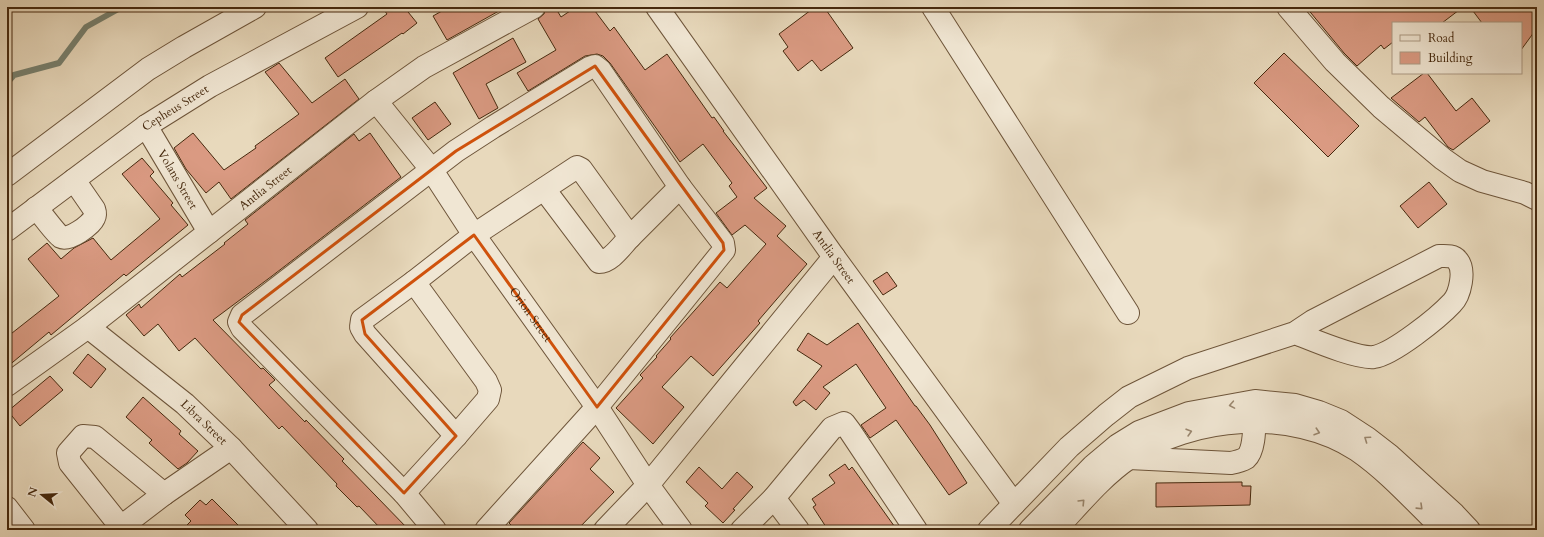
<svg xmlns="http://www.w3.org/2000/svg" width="1544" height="537" viewBox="0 0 1544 537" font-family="Cardo,serif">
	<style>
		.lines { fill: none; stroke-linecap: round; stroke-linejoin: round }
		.stream { stroke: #77806f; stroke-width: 6 }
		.building { fill: #da9a82; stroke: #46290e }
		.minor-casing { stroke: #6e553a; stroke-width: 24 }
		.minor { stroke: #f0e6d3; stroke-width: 22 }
		.oneway { stroke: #9b8870 }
		.marked { fill: none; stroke: #d0520c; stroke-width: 3; stroke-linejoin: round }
		.labels { text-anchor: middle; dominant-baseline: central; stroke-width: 3; stroke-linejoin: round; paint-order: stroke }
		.street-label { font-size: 12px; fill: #46290e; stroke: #f0e6d3 }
	</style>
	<rect width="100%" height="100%" fill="#e8d9bc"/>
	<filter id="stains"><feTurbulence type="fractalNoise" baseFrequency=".005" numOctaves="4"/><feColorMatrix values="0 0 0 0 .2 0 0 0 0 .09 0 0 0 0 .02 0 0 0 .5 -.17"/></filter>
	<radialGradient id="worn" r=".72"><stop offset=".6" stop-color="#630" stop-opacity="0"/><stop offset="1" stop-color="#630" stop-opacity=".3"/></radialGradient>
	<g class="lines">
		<path class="stream" d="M 7,83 L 14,75 L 59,63 L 86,27 L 122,7"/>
	</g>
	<path class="building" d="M 382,7 L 404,7 L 417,23 L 403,34 L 402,33 L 338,77 L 325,58 L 387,14 Z
		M 449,7 L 506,7 L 447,40 L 433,16 Z
		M 546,7 L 555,7 L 561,17 L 576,7 L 592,7 L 610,31 L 614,27 L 645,70 L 667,54 L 712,118 L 714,117 L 724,131 L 723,131 L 767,188 L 754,198 L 786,226 L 777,236 L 807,264 L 758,321 L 760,323 L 713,376 L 691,356 L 662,387 L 684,407 L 653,444 L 616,408 L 643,378 L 640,375 L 657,357 L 656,356 L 671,339 L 670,338 L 720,282 L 727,288 L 766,244 L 745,225 L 732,235 L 716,213 L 737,197 L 729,186 L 732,183 L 703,144 L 680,162 L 610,63 L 603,56 L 597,54 L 585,56 L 528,91 L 517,73 L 556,50 L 538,19 L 544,14 Z
		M 815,7 L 824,7 L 853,48 L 821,71 L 812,60 L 798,71 L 783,51 L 788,47 L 779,34 Z
		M 1306,7 L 1463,7 L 1442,23 L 1393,23 L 1393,42 L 1384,49 L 1381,45 L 1357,66 L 1344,53 Z
		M 1470,7 L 1526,7 L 1537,15 L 1537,28 L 1521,50 L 1521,23 L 1482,23 Z
		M 513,38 L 526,62 L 486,84 L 498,108 L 479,119 L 453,73 Z
		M 1284,53 L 1359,126 L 1328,157 L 1254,83 Z
		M 279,63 L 312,103 L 345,79 L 359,99 L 231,199 L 219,182 L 206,193 L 186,169 L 174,148 L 193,133 L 224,170 L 256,148 L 255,146 L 299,114 L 265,72 Z
		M 1424,73 L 1427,73 L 1456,111 L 1472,98 L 1490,121 L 1453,150 L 1448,147 L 1425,117 L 1419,122 L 1391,98 Z
		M 435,102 L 451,124 L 428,140 L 412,118 Z
		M 370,133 L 401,177 L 272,276 L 213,320 L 261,369 L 263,368 L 275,380 L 269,385 L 305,422 L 306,420 L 344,459 L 342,461 L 409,530 L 382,530 L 359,506 L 357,507 L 336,486 L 337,484 L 282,426 L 279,429 L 195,338 L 179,351 L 158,324 L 144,336 L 126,315 L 139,304 L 141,308 L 180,274 L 182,277 L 225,244 L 224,243 L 248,224 L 245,220 L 354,134 L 359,141 Z
		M 142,158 L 154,172 L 150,176 L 173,203 L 171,205 L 188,225 L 126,276 L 124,274 L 51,335 L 49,332 L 7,367 L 7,337 L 59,296 L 28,259 L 47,243 L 61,259 L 74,248 L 93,238 L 111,260 L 160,219 L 122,174 Z
		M 1429,182 L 1447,204 L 1418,228 L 1400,206 Z
		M 887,272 L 897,286 L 883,295 L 873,281 Z
		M 858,323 L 915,406 L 916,406 L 930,425 L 967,483 L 949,495 L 896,420 L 870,438 L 861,425 L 886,408 L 856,364 L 823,387 L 830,393 L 816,410 L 804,400 L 796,406 L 793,402 L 822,366 L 797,350 L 808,333 L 827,345 Z
		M 88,354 L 106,369 L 91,388 L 73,373 Z
		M 50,376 L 63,390 L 20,426 L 8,411 Z
		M 143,397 L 181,431 L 179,434 L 198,451 L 187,463 L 178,469 L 149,443 L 152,440 L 126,417 Z
		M 583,442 L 600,458 L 590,469 L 614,492 L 577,530 L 516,530 L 509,523 Z
		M 845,464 L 849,470 L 852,467 L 897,530 L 828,530 L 813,507 L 816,505 L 812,499 L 835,483 L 829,475 Z
		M 699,467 L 722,489 L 737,472 L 753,487 L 733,509 L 735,510 L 723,523 L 705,506 L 708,503 L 686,482 Z
		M 1242,482 L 1242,486 L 1251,486 L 1250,505 L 1156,507 L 1156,483 Z
		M 212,499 L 243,530 L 182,530 L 191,521 L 185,515 L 200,500 L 206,505 Z"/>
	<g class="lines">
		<g class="minor-casing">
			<g id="minor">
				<path id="s1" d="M 657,7 L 834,257 L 1014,504"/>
				<path d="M 933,7 L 1128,313"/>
				<path d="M 1288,7 L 1335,62 L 1381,107 L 1443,159 L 1460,171 L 1482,181 L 1525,193 L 1537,199"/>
				<path id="s2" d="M 376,101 L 431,169 L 474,235 L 597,407 L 648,485 L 681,530"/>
				<path id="s3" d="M 146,126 L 209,232"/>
				<path d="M 7,175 L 148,69 L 184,47 L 255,7"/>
				<path d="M 544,189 L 599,262 C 611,262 622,245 630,237"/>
				<path d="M 36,208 C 42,214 55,233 61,237 C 69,241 91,225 94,218 C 96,214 95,212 94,209 L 74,180"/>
				<path id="s4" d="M 7,230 L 146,126 L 210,86 L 357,7"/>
				<path d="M 414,282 L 362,320 L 361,327 L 365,334 L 456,436"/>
				<path id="s5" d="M 88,327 L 185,404 L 231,448 L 307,530"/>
				<path id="s6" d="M 7,385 L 88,327 L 376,101 L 424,67 L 534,7"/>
				<path d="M 1129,458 L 1231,463 C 1236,462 1241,461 1246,458 C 1256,449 1254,421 1255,408"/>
				<path d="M 404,493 L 456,436 L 488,399 L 490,390 L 486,381 L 414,282 L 474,235 L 577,167 L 581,169 L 630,237 L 680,187"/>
				<path d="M 774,498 L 798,530"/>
				<path d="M 7,508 L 24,530"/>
				<path d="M 121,527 L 70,463 L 68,453 L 83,436 L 95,437 L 164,494"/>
				<path d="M 117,530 L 164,494 L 231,448"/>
				<path d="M 435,530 L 404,493 L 242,328 L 239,322 L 242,315 L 456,151 L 493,127 L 589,68 L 595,66 L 600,70 L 680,187 L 723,243 L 724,250 L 597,407 L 486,530"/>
				<path d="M 605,530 L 648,485 L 834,257"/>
				<path d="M 742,530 L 774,498 L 832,428 L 844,423 L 850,431 L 916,530"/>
				<path d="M 989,530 L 1069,447 L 1106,415 L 1129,397 L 1188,368 L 1295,333 L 1313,321 L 1439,256 C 1445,256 1453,255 1457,260 C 1466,270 1460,295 1452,303 C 1438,318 1393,354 1374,357 C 1357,359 1313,340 1295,333"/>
				<path d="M 1030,530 L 1093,466 L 1118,445 L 1139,432 L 1189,413 L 1255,401 L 1295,405 L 1319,412 L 1341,421 L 1367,438 L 1389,455 L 1454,514 L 1469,530"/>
				<path d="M 1055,530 C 1078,506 1101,477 1129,458 C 1192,416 1292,407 1357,450 C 1389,472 1416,503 1444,530"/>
			</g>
		</g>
		<use href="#minor" class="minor"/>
	</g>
	<defs><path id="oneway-chevron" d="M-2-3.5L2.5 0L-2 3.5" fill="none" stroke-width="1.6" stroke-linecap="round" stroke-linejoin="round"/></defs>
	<g class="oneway">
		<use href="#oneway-chevron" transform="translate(1232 405) rotate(170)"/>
		<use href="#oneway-chevron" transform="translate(1189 432) rotate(-16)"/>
		<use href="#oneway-chevron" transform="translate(1317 432) rotate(18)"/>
		<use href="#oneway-chevron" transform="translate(1367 439) rotate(-145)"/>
		<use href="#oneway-chevron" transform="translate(1082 502) rotate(-46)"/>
		<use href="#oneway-chevron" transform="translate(1420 507) rotate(44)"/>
	</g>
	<path class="marked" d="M 595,66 L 723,243 L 724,250 L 597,407 L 474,235 L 362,320 L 365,334 L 456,436 L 404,493 L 239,322 L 242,315 L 456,151 Z"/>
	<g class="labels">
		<g class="street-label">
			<text stroke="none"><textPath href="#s4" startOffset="208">Cepheus Street</textPath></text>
			<text stroke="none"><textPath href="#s3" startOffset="62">Volans Street</textPath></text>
			<text stroke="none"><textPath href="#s6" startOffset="325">Antlia Street</textPath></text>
			<text stroke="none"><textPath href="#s1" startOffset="306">Antlia Street</textPath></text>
			<text stroke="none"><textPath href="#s2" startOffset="264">Orion Street</textPath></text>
			<text stroke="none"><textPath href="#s5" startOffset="150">Libra Street</textPath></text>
		</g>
	</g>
	<rect width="1544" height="537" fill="none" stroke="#e8d9bc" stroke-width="24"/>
	<rect x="8" y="8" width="1528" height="521" fill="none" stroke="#46290e" stroke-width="2"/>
	<rect x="12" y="12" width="1520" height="513" fill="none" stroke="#46290e"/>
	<rect x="1392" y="22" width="130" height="52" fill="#f0e6d3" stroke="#ac9a84"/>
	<rect x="1400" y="35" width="20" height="6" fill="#f0e6d3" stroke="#ac9a84"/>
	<text x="1428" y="42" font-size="12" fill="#46290e">Road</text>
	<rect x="1400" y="52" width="20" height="12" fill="#da9a82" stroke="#ac9a84"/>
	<text x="1428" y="62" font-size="12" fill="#46290e">Building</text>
	<g transform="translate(42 495) rotate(288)" stroke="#f0e6d3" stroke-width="3" paint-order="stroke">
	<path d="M0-3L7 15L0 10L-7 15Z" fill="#46290e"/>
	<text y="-6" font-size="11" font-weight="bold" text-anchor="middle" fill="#46290e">N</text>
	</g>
	<rect width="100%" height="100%" filter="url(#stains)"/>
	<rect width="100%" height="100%" fill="url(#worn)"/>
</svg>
